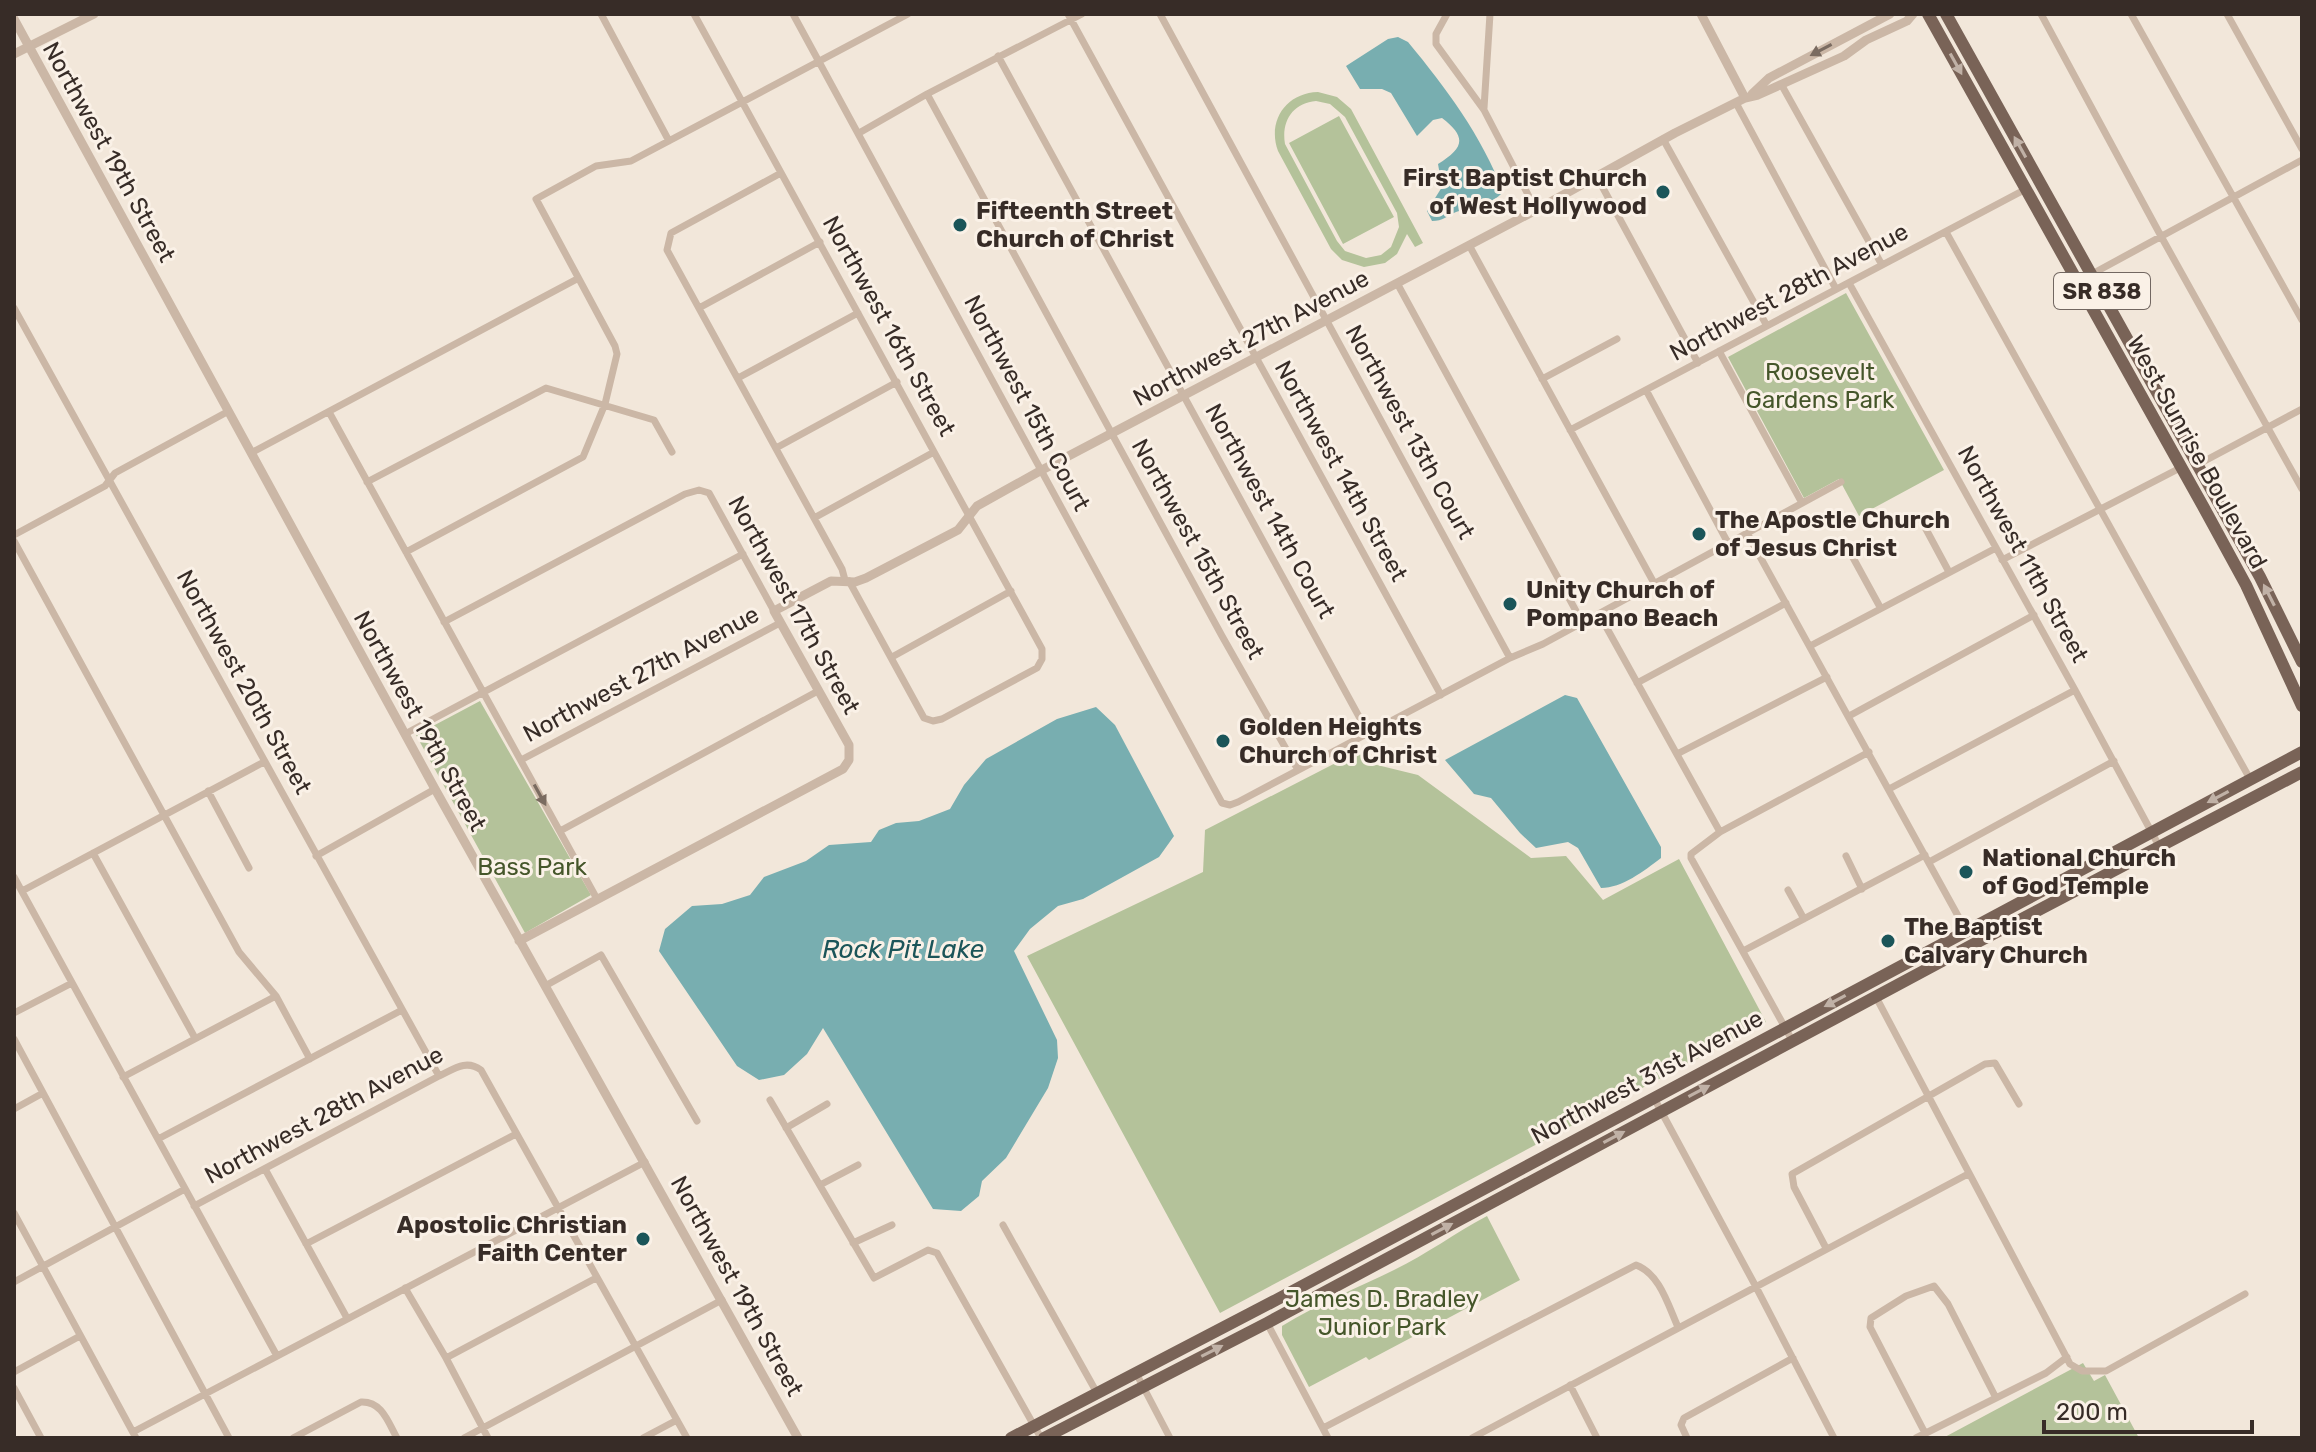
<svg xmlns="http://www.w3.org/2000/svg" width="2316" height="1452" viewBox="0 0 2316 1452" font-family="Rubik,sans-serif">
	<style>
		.green { fill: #b4c29a; fill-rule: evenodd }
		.water { fill: #78aeb0 }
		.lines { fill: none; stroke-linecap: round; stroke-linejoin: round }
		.minor { stroke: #cbb7a6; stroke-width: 7 }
		.tertiary { stroke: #cbb7a6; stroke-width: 9 }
		.primary { stroke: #796357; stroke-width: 12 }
		.oneway { fill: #7a6b60 }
		.oneway2 { fill: #c0b1a6 }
		.poi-dot { fill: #1b5559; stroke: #faf1e7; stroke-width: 3 }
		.labels { text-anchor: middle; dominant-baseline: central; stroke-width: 6; stroke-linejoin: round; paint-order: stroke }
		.shield { fill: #faf1e7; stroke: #726761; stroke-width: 2 }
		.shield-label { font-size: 22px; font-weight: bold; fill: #372c27 }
		.street-label { font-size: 24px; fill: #372c27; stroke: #faf1e7 }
		.poi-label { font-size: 24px; font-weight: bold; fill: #372c27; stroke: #faf1e7; text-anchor: start }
		.park-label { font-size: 24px; fill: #45562a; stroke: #faf1e7 }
		.water-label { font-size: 26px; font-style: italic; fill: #1b5559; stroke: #faf1e7 }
	</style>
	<rect width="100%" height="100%" fill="#f2e7da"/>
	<path class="green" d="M 1318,92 L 1337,97 L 1351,109 L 1423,243 L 1415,247 L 1407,234 L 1397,254 L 1385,263 L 1364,267 L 1342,260 L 1331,249 L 1278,151 C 1267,121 1286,93 1318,92 ZM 1316,101 L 1330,104 L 1345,117 L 1397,213 L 1399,227 L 1391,247 L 1381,255 L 1366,258 L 1345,251 L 1337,241 L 1285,144 C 1281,121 1293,103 1316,101 Z
		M 1339,116 L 1394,217 L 1343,244 L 1289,143 Z
		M 1846,293 L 1944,470 L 1859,516 L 1839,479 L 1804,498 L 1728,357 Z
		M 480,701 L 591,895 L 525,933 L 416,735 Z
		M 1357,752 L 1373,764 L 1418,775 L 1531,858 L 1566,856 L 1603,900 L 1679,859 L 1766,1022 L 1220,1313 L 1027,956 L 1203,872 L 1205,830 Z
		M 1487,1216 L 1520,1280 L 1369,1360 L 1366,1357 L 1309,1387 L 1282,1335 L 1282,1326 C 1318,1304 1357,1288 1394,1270 C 1427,1254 1455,1233 1487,1216 Z
		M 2083,1363 L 2094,1381 L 2105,1375 L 2139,1438 L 1943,1438 Z"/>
	<path class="water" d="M 1398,37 L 1408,42 C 1446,88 1482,136 1503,192 C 1490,206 1473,206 1456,212 C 1447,216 1443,221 1432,221 L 1427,211 L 1442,187 L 1438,164 C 1463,148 1468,138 1442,118 L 1433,120 L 1417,136 L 1391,93 L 1382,89 L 1360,89 L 1346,66 L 1388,39 Z
		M 1565,695 L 1577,698 L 1661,847 L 1661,858 C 1644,871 1622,888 1601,888 L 1578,848 L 1568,842 L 1536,848 L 1520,833 L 1491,798 L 1474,794 L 1445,760 Z
		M 1096,707 L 1115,725 L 1174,836 L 1159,857 L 1083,899 L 1058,906 L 1030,929 L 1014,951 L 1057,1040 L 1058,1058 L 1048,1088 L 1006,1158 L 982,1181 L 979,1196 L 961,1211 L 933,1209 L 823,1028 L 807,1054 L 784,1075 L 759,1080 L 737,1066 L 659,951 L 665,929 L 692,906 L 722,904 L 750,895 L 764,877 L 806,861 L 829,845 L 871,842 L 879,830 L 896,823 L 919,821 L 950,809 L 964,785 L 986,759 L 1057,719 Z"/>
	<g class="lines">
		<path class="minor" d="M 601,14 L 669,141
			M 694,14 L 1042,649 L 1042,659 L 1037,668 L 942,719 L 933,721 L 924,718 L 849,581
			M 793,14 L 1222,803 L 1230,805 L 1238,802 L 1510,658 L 1543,644 L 1841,482
			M 1068,14 L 1441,695
			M 1160,14 L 1510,658
			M 1447,14 L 1436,34 L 1436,44 L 1484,110 L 1536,210
			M 2041,14 L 2162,238 L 2302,489
			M 2131,14 L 2302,320
			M 2227,14 L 2302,149
			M 998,56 L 1368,733
			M 1781,84 L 1882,265
			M 927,94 L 1222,636 L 1298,770
			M 1736,103 L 1836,289
			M 1484,108 L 1490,14
			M 859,133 L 927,94 L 1082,14
			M 1663,139 L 1767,326
			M 781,173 L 671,233 L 667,250 L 842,569 L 845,580
			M 1597,177 L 1698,363
			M 1946,232 L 2250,779
			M 1469,245 L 1654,583
			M 2092,274 L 2302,160
			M 1397,283 L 1582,622
			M 1849,283 L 2075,690 L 2159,846
			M 14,308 L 439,1076
			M 699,308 L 820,242
			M 1719,351 L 1802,503
			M 738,378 L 858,313
			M 1542,379 L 1617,339
			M 1646,390 L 1728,543
			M 329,412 L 597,899
			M 1570,430 L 2026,189
			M 776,448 L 897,382
			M 251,453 L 577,279
			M 2197,465 L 2302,409
			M 367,482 L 546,388 L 654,420 L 672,452
			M 814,518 L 934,452
			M 1920,518 L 1949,572
			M 1747,533 L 1968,934
			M 14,535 L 105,486 L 115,473 L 227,412
			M 14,541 L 239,952 L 276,996 L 310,1059
			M 406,552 L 583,457 L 605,404 L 617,354 L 615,346 L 536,199 L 596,166 L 631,161 L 908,14
			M 1851,554 L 1880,607
			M 2002,560 L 2182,467
			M 1599,614 L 1720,832
			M 444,622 L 685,494 L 699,490 L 709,493 L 774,611
			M 1810,646 L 1996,548
			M 892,657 L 1011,591
			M 1637,683 L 1786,603
			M 1849,716 L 2034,615
			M 405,734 L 743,554
			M 1677,754 L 1827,677
			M 521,760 L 780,623
			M 1889,789 L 2075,690
			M 208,791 L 249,868
			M 560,831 L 818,691
			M 93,853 L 195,1038
			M 316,856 L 435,789
			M 1846,856 L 1862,889
			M 1929,862 L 2114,761
			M 14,877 L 277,1356
			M 1788,890 L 1804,919
			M 22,891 L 264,762
			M 1743,951 L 1925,855
			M 545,986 L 601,955 L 697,1121
			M 1876,997 L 2070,1364 L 2082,1371 L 2106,1371 L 2245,1294
			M 14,1013 L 72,983
			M 14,1039 L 229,1438
			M 1793,1042 L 1691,858 L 1691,854 L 1720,832 L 1869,752
			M 123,1077 L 276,996
			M 1654,1098 L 1755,1285 L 1834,1438
			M 770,1100 L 874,1278 L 928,1250 L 937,1253 L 1041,1438
			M 14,1109 L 43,1093
			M 786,1128 L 827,1104
			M 158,1139 L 402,1010
			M 265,1169 L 347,1318
			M 820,1185 L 858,1165
			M 194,1206 L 439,1076 C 454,1069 466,1059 481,1070 L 687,1438
			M 14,1213 L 136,1438
			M 1003,1225 L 1097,1393
			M 853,1243 L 892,1225
			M 306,1244 L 516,1134
			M 1826,1248 L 1794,1187 L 1792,1174 L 1985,1064 L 1995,1063 L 2019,1104
			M 14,1282 L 185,1189
			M 405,1288 L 446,1358 L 488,1438
			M 1267,1323 L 1328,1438
			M 446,1358 L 596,1278
			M 14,1372 L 80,1336
			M 1136,1373 L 1170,1438
			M 1570,1385 L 1597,1438
			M 14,1388 L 41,1438
			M 1323,1428 L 1636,1265 C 1660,1274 1668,1305 1678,1327
			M 133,1432 L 645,1162
			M 1925,1433 L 1870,1327 L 1871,1318 L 1906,1296 L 1934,1286 L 1948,1304 L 1996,1398
			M 293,1438 L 361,1402 C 382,1401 388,1422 397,1438
			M 464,1438 L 722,1300
			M 643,1438 L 677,1420
			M 1472,1438 L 1968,1174
			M 1687,1438 L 1681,1425 L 1684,1418 L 1793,1358
			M 1916,1438 L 2046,1373 L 2067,1357"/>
		<path class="tertiary" d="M 1701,14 L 1745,98
			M 14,19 L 435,789 L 798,1438
			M 14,54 L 94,14
			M 1752,94 L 1769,78 L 1890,14
			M 519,941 L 843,769 L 849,760 L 849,745 L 774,611 L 831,581 L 855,582 L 866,578 L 958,530 L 977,506 L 1040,471 L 1536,210 L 1675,133 L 1745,98 L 1758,95 L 1844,56 L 1866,40 L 1907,21 L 1913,14"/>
		<path class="primary" d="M 1928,14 L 2204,508 L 2246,585 L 2302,706
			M 1946,14 L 2260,577 L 2302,662
			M 1011,1438 L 1276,1300 L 2302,752
			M 1044,1438 L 1267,1323 L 1972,945 L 2302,772"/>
	</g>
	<defs><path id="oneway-solid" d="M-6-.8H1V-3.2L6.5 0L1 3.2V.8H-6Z" transform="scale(2)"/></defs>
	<g class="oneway">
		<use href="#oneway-solid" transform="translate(1821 50) rotate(152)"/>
		<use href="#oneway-solid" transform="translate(540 795) rotate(61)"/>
	</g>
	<g class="oneway2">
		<use href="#oneway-solid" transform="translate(1956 64) rotate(61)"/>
		<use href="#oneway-solid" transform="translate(2020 147) rotate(-119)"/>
		<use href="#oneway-solid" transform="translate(2269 595) rotate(-117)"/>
		<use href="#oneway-solid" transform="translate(2218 797) rotate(152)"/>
		<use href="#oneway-solid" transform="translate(1835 1001) rotate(152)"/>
		<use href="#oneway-solid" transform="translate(1699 1091) rotate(-28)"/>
		<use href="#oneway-solid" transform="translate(1614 1137) rotate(-28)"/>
		<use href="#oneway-solid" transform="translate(1442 1229) rotate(-28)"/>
		<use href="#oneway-solid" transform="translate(1212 1351) rotate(-27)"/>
	</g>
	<g class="poi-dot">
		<circle cx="1663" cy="192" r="8"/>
		<circle cx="960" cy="225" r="8"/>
		<circle cx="1699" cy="534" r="8"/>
		<circle cx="1510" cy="604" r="8"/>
		<circle cx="1223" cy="741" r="8"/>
		<circle cx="1966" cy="872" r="8"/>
		<circle cx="1888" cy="941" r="8"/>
		<circle cx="643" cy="1239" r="8"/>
	</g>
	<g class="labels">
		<rect class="shield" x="2054" y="273" width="96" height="36" rx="6"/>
		<g class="shield-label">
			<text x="2102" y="291">SR 838</text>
		</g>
		<g class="street-label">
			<text transform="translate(109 152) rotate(61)">Northwest 19th Street</text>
			<text transform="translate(1789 292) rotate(-28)">Northwest 28th Avenue</text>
			<text transform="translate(889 326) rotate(61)">Northwest 16th Street</text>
			<text transform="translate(1251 338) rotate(-28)">Northwest 27th Avenue</text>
			<text transform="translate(1027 403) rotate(62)">Northwest 15th Court</text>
			<text transform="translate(1410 432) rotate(61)">Northwest 13th Court</text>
			<text transform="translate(2197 452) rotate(61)">West Sunrise Boulevard</text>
			<text transform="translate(1341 471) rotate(61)">Northwest 14th Street</text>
			<text transform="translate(1270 511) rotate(61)">Northwest 14th Court</text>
			<text transform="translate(1198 549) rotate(61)">Northwest 15th Street</text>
			<text transform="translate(2023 554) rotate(61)">Northwest 11th Street</text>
			<text transform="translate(794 605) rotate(61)">Northwest 17th Street</text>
			<text transform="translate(641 674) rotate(-28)">Northwest 27th Avenue</text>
			<text transform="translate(244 682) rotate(61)">Northwest 20th Street</text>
			<text transform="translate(420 721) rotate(61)">Northwest 19th Street</text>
			<text transform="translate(1647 1077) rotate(-28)">Northwest 31st Avenue</text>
			<text transform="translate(324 1115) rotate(-28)">Northwest 28th Avenue</text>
			<text transform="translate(737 1286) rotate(61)">Northwest 19th Street</text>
		</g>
		<g class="poi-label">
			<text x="1647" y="178" text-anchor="end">First Baptist Church<tspan x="1647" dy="28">of West Hollywood</tspan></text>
			<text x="976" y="211">Fifteenth Street<tspan x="976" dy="28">Church of Christ</tspan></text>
			<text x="1715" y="520">The Apostle Church<tspan x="1715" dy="28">of Jesus Christ</tspan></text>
			<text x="1526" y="590">Unity Church of<tspan x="1526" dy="28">Pompano Beach</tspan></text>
			<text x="1239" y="727">Golden Heights<tspan x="1239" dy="28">Church of Christ</tspan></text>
			<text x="1982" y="858">National Church<tspan x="1982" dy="28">of God Temple</tspan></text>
			<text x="1904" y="927">The Baptist<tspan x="1904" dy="28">Calvary Church</tspan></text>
			<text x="627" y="1225" text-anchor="end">Apostolic Christian<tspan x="627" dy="28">Faith Center</tspan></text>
		</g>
		<g class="park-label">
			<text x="1820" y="372">Roosevelt<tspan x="1820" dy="28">Gardens Park</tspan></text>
			<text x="532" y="867">Bass Park</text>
			<text x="1382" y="1299">James D. Bradley<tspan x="1382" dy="28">Junior Park</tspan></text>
		</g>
		<g class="water-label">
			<text x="903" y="949">Rock Pit Lake</text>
		</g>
	</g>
	<rect width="2316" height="1452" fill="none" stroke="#372c27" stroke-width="32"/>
	<path d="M2044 1420v12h208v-12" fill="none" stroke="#372c27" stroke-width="4"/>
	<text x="2056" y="1420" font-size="24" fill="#372c27" stroke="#faf1e7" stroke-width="6" paint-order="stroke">200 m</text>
</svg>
